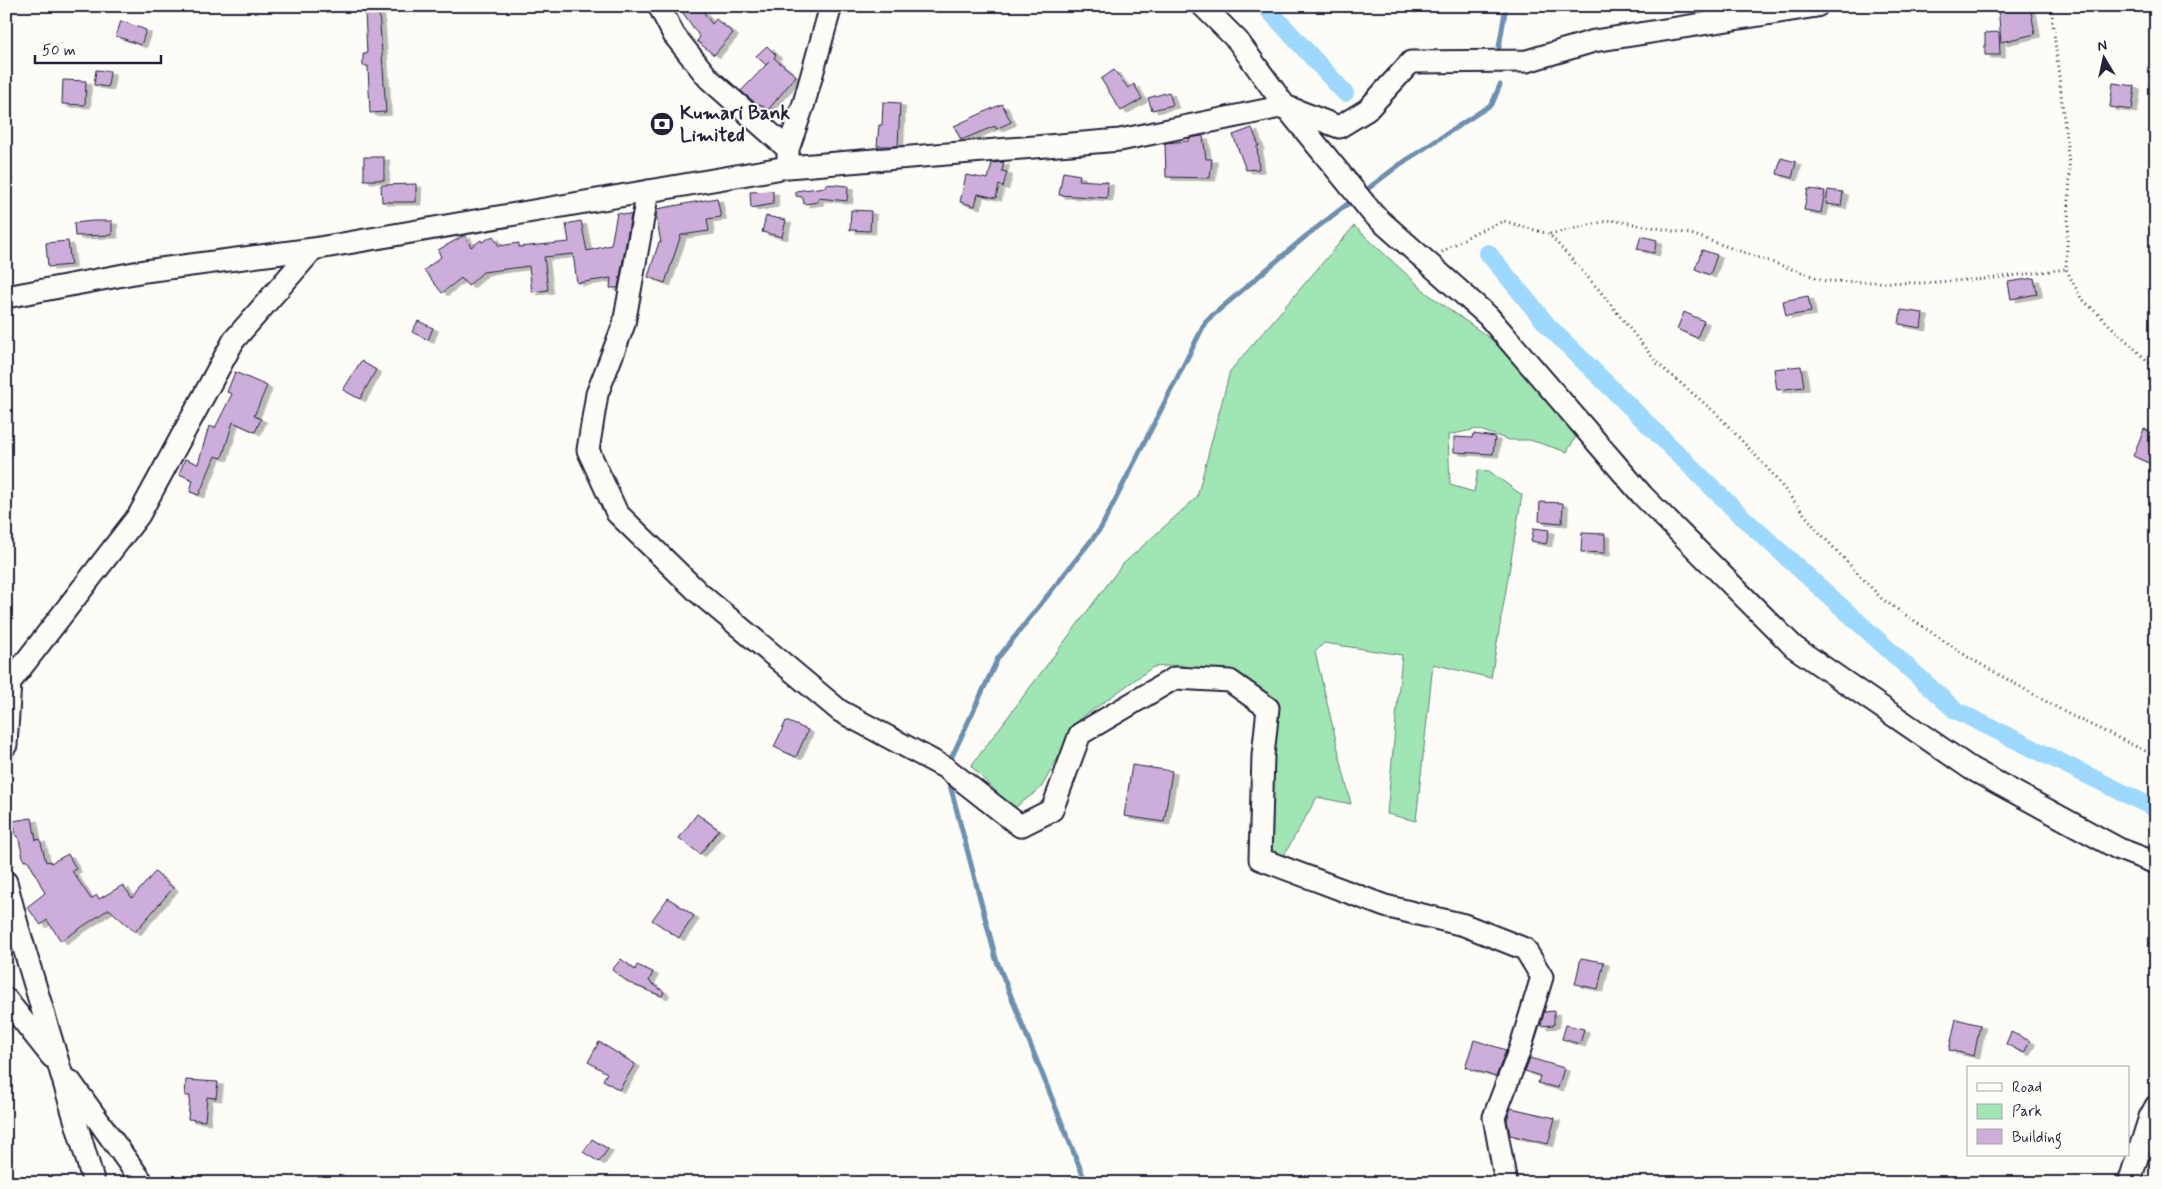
<svg xmlns="http://www.w3.org/2000/svg" width="2162" height="1189" viewBox="0 0 2162 1189" font-family="Mynerve,sans-serif">
	<style>
		.green { fill: #9fe6b4; stroke: #608478 }
		.lines { fill: none; stroke-linecap: round; stroke-linejoin: round }
		.stream { stroke: #6c90b0; stroke-width: 5 }
		.canal { stroke: #9dd9fe; stroke-width: 18 }
		.building { fill: #cdaedb; stroke: #22223b; filter: url(#shadow) }
		.minor-casing { stroke: #22223b; stroke-width: 25 }
		.path { stroke: #22223b; stroke-width: 3; stroke-dasharray: 1 4; stroke-linecap: butt }
		.minor { stroke: #fdfcf7; stroke-width: 21 }
		.labels { text-anchor: middle; dominant-baseline: central; stroke-width: 4; stroke-linejoin: round; paint-order: stroke }
		.poi-label { font-size: 19px; font-weight: bold; fill: #22223b; stroke: #fdfcf7; text-anchor: start }
	</style>
	<defs>
		<filter id="shadow"><feDropShadow dx="5.5" dy="3" stdDeviation="0" flood-color="#0004"/></filter>
	</defs>
	<rect width="100%" height="100%" fill="#fdfcf7"/>
	<filter id="ink" filterUnits="userSpaceOnUse"><feTurbulence type="fractalNoise" baseFrequency=".02" numOctaves="2"/><feDisplacementMap in="SourceGraphic" scale="10" xChannelSelector="R" yChannelSelector="G"/><feConvolveMatrix kernelMatrix="1 2 1 2 8 2 1 2 1" color-interpolation-filters="sRGB"/></filter>
	<g filter="url(#ink)">
		<path class="green" d="M 1354,226 L 1428,294 L 1498,344 L 1576,436 L 1567,452 L 1530,440 L 1509,440 L 1477,429 L 1448,435 L 1450,485 L 1474,492 L 1478,470 L 1489,471 L 1522,495 L 1491,678 L 1433,664 L 1416,821 L 1387,814 L 1402,655 L 1324,643 L 1315,652 L 1351,804 L 1317,797 L 1279,864 L 1264,855 L 1273,706 L 1234,680 L 1180,665 L 1153,667 L 1080,719 L 1041,788 L 1013,809 L 971,766 L 1122,565 L 1197,497 L 1230,371 Z"/>
		<g class="lines">
			<path class="stream" d="M 1499,47 L 1506,6
				M 1361,194 L 1399,165 L 1492,104 L 1500,85
				M 949,763 L 998,658 L 1101,528 L 1206,321 L 1306,236 L 1354,199
				M 949,781 L 996,959 L 1086,1183"/>
			<path class="canal" d="M 1265,6 L 1345,93
				M 1488,253 L 1549,327 L 1740,515 L 1955,710 L 2156,809"/>
		</g>
		<path class="building" d="M 678,6 L 699,6 L 712,24 L 716,19 L 733,33 L 714,55 L 697,41 L 700,37 Z
			M 1998,6 L 2030,6 L 2035,34 L 2001,42 Z
			M 379,11 L 386,112 L 370,113 L 368,66 L 363,66 L 363,54 L 367,54 L 365,12 Z
			M 121,21 L 146,30 L 141,45 L 116,36 Z
			M 1999,32 L 2000,55 L 1985,55 L 1985,33 Z
			M 767,46 L 776,55 L 774,58 L 796,76 L 768,110 L 759,104 L 758,105 L 741,91 L 769,62 L 766,65 L 756,56 Z
			M 96,70 L 110,71 L 108,87 L 94,85 Z
			M 1114,70 L 1128,88 L 1134,84 L 1142,99 L 1121,111 L 1101,79 Z
			M 63,80 L 86,81 L 85,105 L 62,104 Z
			M 2113,83 L 2135,86 L 2132,110 L 2110,107 Z
			M 1169,92 L 1173,105 L 1152,110 L 1148,98 Z
			M 883,102 L 900,103 L 898,146 L 877,146 L 879,125 L 882,125 Z
			M 1002,104 L 1011,122 L 996,129 L 995,126 L 961,140 L 954,126 Z
			M 1252,128 L 1259,146 L 1257,146 L 1259,169 L 1246,170 L 1233,135 Z
			M 1203,136 L 1206,159 L 1212,159 L 1210,178 L 1166,177 L 1165,143 L 1189,141 L 1189,138 Z
			M 364,157 L 384,157 L 384,180 L 364,180 Z
			M 1781,158 L 1796,162 L 1792,178 L 1777,174 Z
			M 1004,162 L 1002,171 L 1007,172 L 1003,187 L 999,185 L 996,198 L 978,194 L 975,206 L 960,202 L 966,175 L 988,179 L 992,163 Z
			M 1063,172 L 1080,175 L 1079,180 L 1108,182 L 1107,198 L 1059,195 Z
			M 416,184 L 416,202 L 382,202 L 381,185 Z
			M 826,184 L 848,186 L 847,201 L 818,198 L 818,202 L 804,204 L 803,197 L 796,196 L 796,191 L 825,187 Z
			M 1808,189 L 1825,191 L 1821,213 L 1804,210 Z
			M 1828,190 L 1843,192 L 1841,206 L 1826,204 Z
			M 773,191 L 773,204 L 751,208 L 750,192 Z
			M 717,198 L 721,217 L 707,219 L 709,231 L 681,235 L 665,283 L 648,277 L 659,242 L 661,243 L 656,215 L 657,209 Z
			M 851,210 L 871,211 L 870,231 L 850,230 Z
			M 617,213 L 631,215 L 618,288 L 610,288 L 611,278 L 577,283 L 573,254 L 544,257 L 548,290 L 532,292 L 529,266 L 483,272 L 468,286 L 461,278 L 442,293 L 424,270 L 441,257 L 438,250 L 465,235 L 471,247 L 481,240 L 482,242 L 493,236 L 499,246 L 519,243 L 519,247 L 569,242 L 566,224 L 581,221 L 587,251 L 611,245 Z
			M 766,216 L 786,220 L 782,237 L 762,232 Z
			M 93,221 L 112,221 L 112,235 L 75,236 L 74,223 Z
			M 1641,236 L 1657,240 L 1654,253 L 1637,249 Z
			M 68,241 L 71,265 L 48,267 L 46,243 Z
			M 1702,250 L 1717,255 L 1710,275 L 1695,269 Z
			M 2034,278 L 2037,294 L 2011,299 L 2008,282 Z
			M 1808,296 L 1811,312 L 1786,316 L 1783,301 Z
			M 1901,310 L 1923,313 L 1921,328 L 1899,324 Z
			M 1684,312 L 1704,321 L 1697,338 L 1677,329 Z
			M 418,321 L 433,328 L 428,340 L 412,332 Z
			M 361,361 L 376,370 L 360,399 L 343,390 Z
			M 1801,366 L 1804,387 L 1777,390 L 1774,369 Z
			M 235,372 L 267,386 L 254,416 L 261,419 L 255,432 L 233,422 L 222,458 L 215,456 L 199,495 L 190,492 L 193,480 L 179,474 L 185,459 L 198,464 L 209,426 L 215,428 L 232,394 L 227,392 Z
			M 2144,429 L 2156,434 L 2156,453 L 2151,464 L 2133,456 Z
			M 1473,434 L 1495,437 L 1493,454 L 1454,452 L 1454,437 L 1472,438 Z
			M 1540,502 L 1563,503 L 1562,523 L 1539,521 Z
			M 1534,528 L 1549,530 L 1546,544 L 1531,541 Z
			M 1582,533 L 1605,534 L 1605,553 L 1581,552 Z
			M 786,721 L 808,730 L 796,757 L 774,747 Z
			M 1132,765 L 1172,771 L 1164,822 L 1124,816 Z
			M 697,814 L 719,830 L 700,854 L 679,838 Z
			M 32,818 L 36,840 L 40,839 L 46,862 L 50,861 L 51,863 L 68,854 L 76,869 L 72,871 L 91,899 L 97,895 L 99,899 L 123,885 L 132,898 L 155,872 L 173,888 L 135,932 L 109,909 L 61,941 L 47,920 L 41,925 L 27,907 L 45,893 L 28,860 L 24,861 L 18,836 L 16,836 L 13,821 Z
			M 668,898 L 694,916 L 679,938 L 652,920 Z
			M 1581,958 L 1604,962 L 1598,989 L 1575,984 Z
			M 621,959 L 635,970 L 637,965 L 653,972 L 649,981 L 664,992 L 662,996 L 629,983 L 612,970 Z
			M 1554,1011 L 1554,1025 L 1541,1026 L 1544,1012 Z
			M 1956,1019 L 1980,1025 L 1974,1056 L 1949,1050 Z
			M 1566,1025 L 1584,1029 L 1580,1044 L 1562,1039 Z
			M 2011,1032 L 2030,1041 L 2024,1053 L 2006,1044 Z
			M 1474,1040 L 1506,1050 L 1496,1077 L 1465,1067 Z
			M 599,1042 L 635,1064 L 619,1090 L 603,1080 L 607,1073 L 588,1062 Z
			M 1530,1058 L 1564,1068 L 1558,1088 L 1538,1083 L 1540,1076 L 1525,1071 Z
			M 186,1080 L 218,1082 L 216,1098 L 207,1097 L 205,1121 L 188,1119 L 190,1096 L 185,1096 Z
			M 1511,1108 L 1555,1118 L 1548,1144 L 1510,1135 L 1507,1120 Z
			M 592,1139 L 608,1149 L 599,1162 L 583,1152 Z"/>
		<g class="lines">
			<g class="minor-casing">
				<path id="minor" d="M 659,6 L 674,35 L 709,79 L 788,149
					M 1203,6 L 1238,41 L 1285,106 L 1373,214 L 1488,316 L 1643,496 L 1794,647 L 1970,768 L 2119,849 L 2156,863
					M 788,162 L 788,149 L 804,103 L 831,6
					M 648,191 L 624,324 L 597,394 L 588,450 L 617,513 L 699,593 L 840,711 L 946,768 L 1020,826 L 1052,810 L 1080,734 L 1175,678 L 1230,681 L 1268,708 L 1263,756 L 1260,859 L 1385,906 L 1464,925 L 1525,949 L 1542,977 L 1520,1049 L 1494,1117 L 1506,1183
					M 6,297 L 145,271 L 313,249 L 788,167 L 1120,140 L 1285,106 L 1339,127 L 1367,110 L 1411,62 L 1527,61 L 1594,41 L 1817,6
					M 6,745 L 10,682 L 139,515 L 234,340 L 313,249
					M 6,882 L 18,928 L 94,1183
					M 6,999 L 52,1057
					M 70,1081 L 143,1183
					M 2129,1183 L 2150,1117 L 2156,1106"/>
			</g>
			<path class="path" d="M 2051,6 L 2070,173 L 2066,269 L 2081,298 L 2156,369
				M 1550,234 L 1611,220 L 1691,234 L 1826,281 L 1920,283 L 1986,279 L 2066,269
				M 1442,252 L 1474,233 L 1504,221 L 1549,234 L 1600,291 L 1657,363 L 1717,414 L 1769,470 L 1817,530 L 1882,599 L 1968,657 L 2070,715 L 2156,756"/>
			<use href="#minor" class="minor"/>
		</g>
	</g>
	<defs>
		<g id="bank-disc" transform="scale(1.25)"><circle r="9.5" fill="#22223b" stroke="#fdfcf7"/><path d="M-6-4H6V4H-6ZM0-2.3a2.3 2.3 0 1 0 0 4.6a2.3 2.3 0 1 0 0-4.6Z" fill="#fff"/></g>
	</defs>
	<g fill-rule="evenodd">
		<use href="#bank-disc" x="662" y="124"/>
	</g>
	<g class="labels">
		<g class="poi-label">
			<text x="680" y="113">Kumari Bank<tspan x="680" dy="22">Limited</tspan></text>
		</g>
	</g>
	<rect width="2162" height="1189" fill="none" stroke="#fdfcf7" stroke-width="25"/>
	<rect x="12" y="12" width="2137" height="1164" fill="none" stroke="#22223b" stroke-width="2" filter="url(#ink)"/>
	<rect x="1967" y="1066" width="162" height="90" fill="#fdfcf7" stroke="#a5a5ac"/>
	<rect x="1977" y="1083" width="25" height="8" fill="#fdfcf7" stroke="#a5a5ac"/>
	<text x="2012" y="1092" font-size="15" fill="#22223b">Road</text>
	<rect x="1977" y="1104" width="25" height="15" fill="#9fe6b4" stroke="#a5a5ac"/>
	<text x="2012" y="1116" font-size="15" fill="#22223b">Park</text>
	<rect x="1977" y="1129" width="25" height="15" fill="#cdaedb" stroke="#a5a5ac"/>
	<text x="2012" y="1142" font-size="15" fill="#22223b">Building</text>
	<g transform="translate(2104 58) rotate(351)" stroke="#fdfcf7" stroke-width="4" paint-order="stroke">
	<path d="M0-4L9 19L0 12L-9 19Z" fill="#22223b"/>
	<text y="-8" font-size="14" font-weight="bold" text-anchor="middle" fill="#22223b">N</text>
	</g>
	<path d="M35 55v8h126v-8" fill="none" stroke="#22223b" stroke-width="2.5"/>
	<text x="42" y="55" font-size="15" fill="#22223b" stroke="#fdfcf7" stroke-width="4" paint-order="stroke">50 m</text>
</svg>
